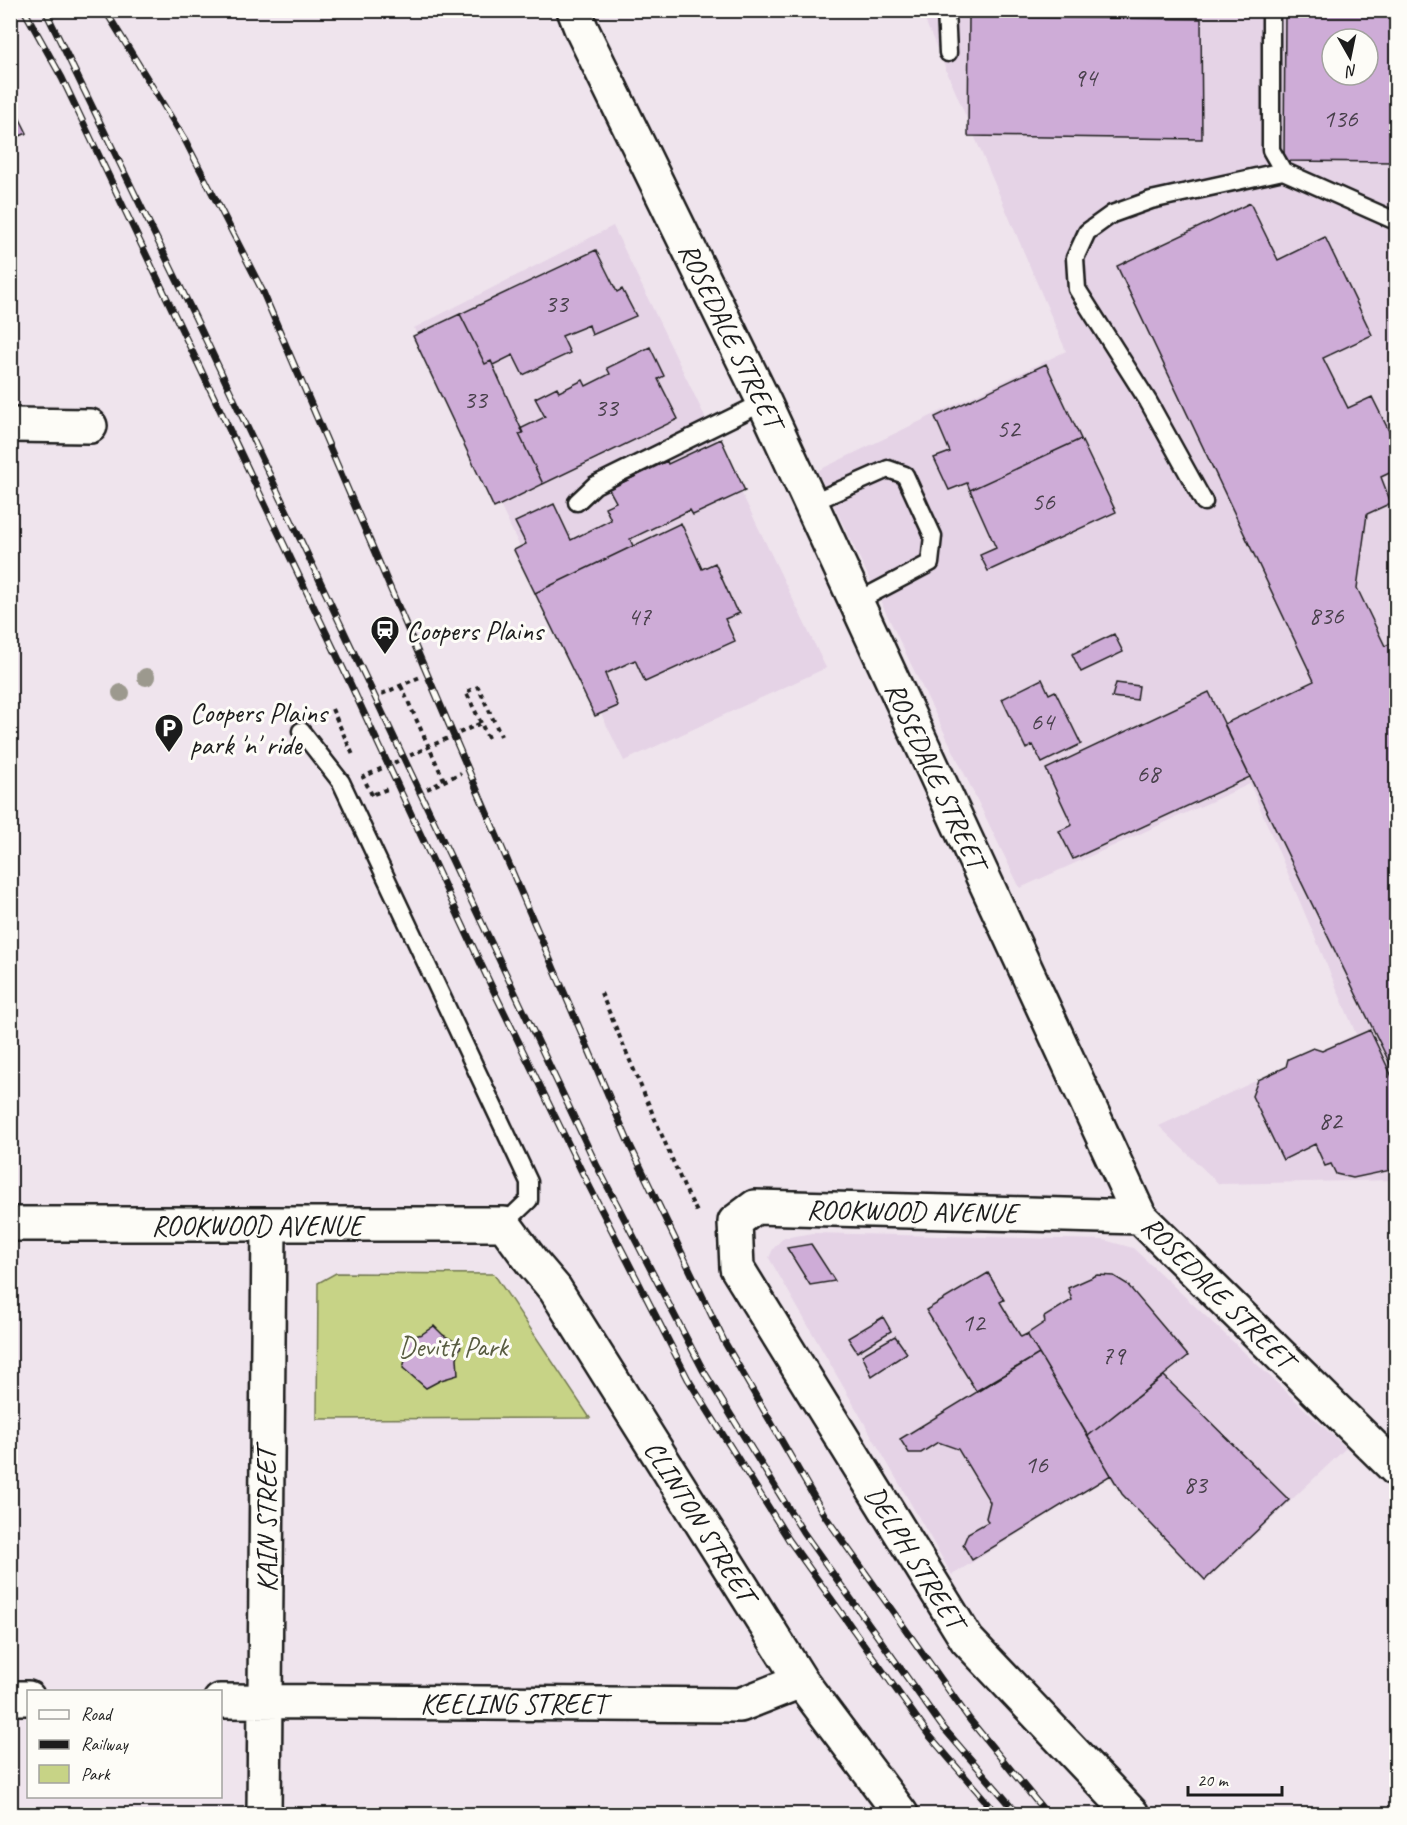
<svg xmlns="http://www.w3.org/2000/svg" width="1407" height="1825" viewBox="0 0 1407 1825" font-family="Caveat,sans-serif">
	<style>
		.built { fill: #e5d3e6; fill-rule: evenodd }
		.green { fill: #c7d386; stroke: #727851; stroke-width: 1.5 }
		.building { fill: #ceacd7; stroke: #1c1c1c; stroke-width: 1.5; fill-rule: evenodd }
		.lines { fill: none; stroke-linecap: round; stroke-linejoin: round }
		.lane-casing { stroke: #1c1c1c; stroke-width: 21 }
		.street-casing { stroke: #1c1c1c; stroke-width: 38 }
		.path { stroke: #1c1c1c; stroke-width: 4; stroke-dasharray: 4.5 4.5; stroke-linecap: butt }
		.lane { stroke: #fdfcf7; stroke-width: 16 }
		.street { stroke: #fdfcf7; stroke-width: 33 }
		.rail-casing { stroke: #1c1c1c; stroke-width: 7 }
		.rail { stroke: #fdfcf7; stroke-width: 4.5; stroke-dasharray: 14; stroke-linecap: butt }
		.path-bridge { stroke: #1c1c1c; stroke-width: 4; stroke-dasharray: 4.5 4.5; stroke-linecap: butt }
		.tree { fill: #9c998e }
		.labels { text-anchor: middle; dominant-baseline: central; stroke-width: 6; stroke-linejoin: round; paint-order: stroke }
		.number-label { font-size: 26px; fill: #48404b }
		.street-label { font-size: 28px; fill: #1c1c1c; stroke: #fdfcf7 }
		.poi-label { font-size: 28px; fill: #1c1c1c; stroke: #fdfcf7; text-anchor: start }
		.park-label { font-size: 28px; fill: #585c41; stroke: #fdfcf7 }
	</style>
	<rect width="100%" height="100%" fill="#efe4ed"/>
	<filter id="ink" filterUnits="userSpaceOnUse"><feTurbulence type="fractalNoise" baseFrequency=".0167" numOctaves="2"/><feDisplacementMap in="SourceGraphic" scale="12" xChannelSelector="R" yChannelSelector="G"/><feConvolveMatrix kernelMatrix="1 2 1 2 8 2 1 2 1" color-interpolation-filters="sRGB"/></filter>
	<g filter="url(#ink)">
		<path class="built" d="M 921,11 L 1396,11 L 1396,1180 L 1219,1184 L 1159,1126 L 1356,1034 L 1250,784 L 1020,888 L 817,471 L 1066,351 ZM 1332,39 L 1368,39 L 1368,75 L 1332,75 Z
			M 613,226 L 826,668 L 624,761 L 414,328 Z
			M 813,1233 L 1104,1240 L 1133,1248 L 1346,1448 L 1205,1582 L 1108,1477 L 952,1575 L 769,1258 L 773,1249 L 783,1238 Z"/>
		<path class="green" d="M 336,1273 L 494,1274 L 590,1418 L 317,1419 L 318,1283 Z"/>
		<path class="building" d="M 1285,10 L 1396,10 L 1396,162 L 1284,161 ZM 1332,39 L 1368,39 L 1368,75 L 1332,75 Z
			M 969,17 L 1201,19 L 1202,139 L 968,136 Z
			M 19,117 L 27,133 L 15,138 L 10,130 L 10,121 Z
			M 1250,203 L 1278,260 L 1325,237 L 1372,335 L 1323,358 L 1348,408 L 1372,397 L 1396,445 L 1396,470 L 1381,477 L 1391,503 L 1367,514 L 1357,588 L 1385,646 L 1396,641 L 1396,1076 L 1224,724 L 1314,681 L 1117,266 Z
			M 596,250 L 617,292 L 622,289 L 636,316 L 592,335 L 589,325 L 562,336 L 570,353 L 523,375 L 513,355 L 493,365 L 491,361 L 485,364 L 460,314 Z
			M 460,314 L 485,364 L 491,361 L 523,433 L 519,434 L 543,484 L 494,508 L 413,336 Z
			M 650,347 L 664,376 L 658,379 L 678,419 L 543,484 L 519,434 L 523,433 L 520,429 L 545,417 L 535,398 L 557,387 L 559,392 L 583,380 L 586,386 L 610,374 L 607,368 Z
			M 1046,364 L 1081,439 L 970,490 L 967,483 L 949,490 L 934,458 L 950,452 L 935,417 Z
			M 721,439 L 745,491 L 693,515 L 690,510 L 630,539 L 633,546 L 535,593 L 514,550 L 526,544 L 515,522 L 554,504 L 571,540 L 611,520 L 605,507 L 616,502 L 609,489 L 667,461 L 668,464 Z
			M 1081,439 L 1116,512 L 988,571 L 980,555 L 996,548 L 970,490 Z
			M 681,523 L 702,569 L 715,563 L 735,608 L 740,613 L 725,619 L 735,641 L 645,682 L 635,660 L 605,674 L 618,706 L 595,716 L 535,593 Z
			M 1114,634 L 1123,652 L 1081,672 L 1072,654 Z
			M 1042,679 L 1049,694 L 1055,691 L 1081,744 L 1042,763 L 1033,745 L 1026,749 L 1002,699 Z
			M 1116,683 L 1139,686 L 1137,700 L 1112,697 Z
			M 1209,692 L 1250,777 L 1073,859 L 1059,831 L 1072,825 L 1046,769 Z
			M 1370,1030 L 1396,1085 L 1396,1169 L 1353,1178 L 1336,1174 L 1331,1164 L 1325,1166 L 1315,1144 L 1283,1160 L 1252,1096 L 1258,1080 L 1286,1067 L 1288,1059 L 1313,1048 L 1322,1051 Z
			M 811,1244 L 835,1281 L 810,1285 L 787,1248 Z
			M 988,1273 L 1004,1300 L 1000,1302 L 1021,1337 L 1027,1334 L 1039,1354 L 976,1391 L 926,1310 Z
			M 1097,1275 L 1114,1276 L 1127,1284 L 1188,1356 L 1088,1436 L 1027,1334 L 1045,1322 L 1044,1317 L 1072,1300 L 1068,1288 Z
			M 883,1317 L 891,1331 L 857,1352 L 848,1338 Z
			M 434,1326 L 443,1335 L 461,1345 L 457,1358 L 458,1375 L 441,1380 L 426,1388 L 403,1368 L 407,1353 L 407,1338 L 422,1334 Z
			M 895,1336 L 907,1353 L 872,1376 L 862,1355 Z
			M 1039,1354 L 1111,1475 L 972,1560 L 963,1545 L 968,1533 L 988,1522 L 986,1518 L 990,1502 L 958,1449 L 938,1442 L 921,1453 L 909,1453 L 900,1439 Z
			M 1164,1376 L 1289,1500 L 1205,1580 L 1122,1494 L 1088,1436 Z"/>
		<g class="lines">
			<g class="lane-casing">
				<path id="lane" d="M 946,10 L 948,53
					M 1271,10 L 1271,150 L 1283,171 L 1391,219 L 1396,219
					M 577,502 L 595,485 L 764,402
					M 1204,502 L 1148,401 L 1077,289 L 1075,258 L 1087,232 L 1112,214 L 1151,200 L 1283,171
					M 811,503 L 888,469 L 905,475 L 933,536 L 930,563 L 856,602
					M 301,731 L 341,782 L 529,1182 L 529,1200 L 504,1224"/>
			</g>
			<g class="street-casing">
				<path id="street" d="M 574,10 L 581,28 L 764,402 L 1140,1217 L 1396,1469
					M 10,425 L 90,426
					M 10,1224 L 504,1224 L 532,1262 L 555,1289 L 801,1681 L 901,1814
					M 10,1698 L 28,1698
					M 220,1701 L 740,1705 L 801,1681
					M 264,1814 L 269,1225
					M 1132,1814 L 967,1640 L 737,1268 L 735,1222 L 755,1207 L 1140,1217"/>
			</g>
			<path class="path" d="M 401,686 L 444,780
				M 382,694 L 420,677
				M 332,709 L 353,755
				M 481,723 L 466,692 L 478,687 L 501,736
				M 427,789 L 461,773
				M 374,794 L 390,788
				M 601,993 L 684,1187 L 698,1214"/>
			<use href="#lane" class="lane"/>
			<use href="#street" class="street"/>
			<g class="rail-casing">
				<path id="rail" d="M 24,10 L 62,78 L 350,683 L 487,977 L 581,1170 L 688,1379 L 789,1540 L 928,1734 L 997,1814
					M 45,10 L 195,317 L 596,1164 L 703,1370 L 803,1532 L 941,1725 L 1018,1814
					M 105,10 L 185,140 L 262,290 L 628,1141 L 724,1341 L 825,1516 L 970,1720 L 1047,1814"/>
			</g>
			<use href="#rail" class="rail"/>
			<path class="path-bridge" d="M 372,795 L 363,777 L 481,723 L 489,740"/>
		</g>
		<g class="tree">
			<circle cx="146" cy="677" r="9"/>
			<circle cx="121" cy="693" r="9"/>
		</g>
	</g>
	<defs>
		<g id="station-pin" transform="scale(1.5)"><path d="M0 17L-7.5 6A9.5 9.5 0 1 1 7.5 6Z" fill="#1c1c1c" stroke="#fdfcf7"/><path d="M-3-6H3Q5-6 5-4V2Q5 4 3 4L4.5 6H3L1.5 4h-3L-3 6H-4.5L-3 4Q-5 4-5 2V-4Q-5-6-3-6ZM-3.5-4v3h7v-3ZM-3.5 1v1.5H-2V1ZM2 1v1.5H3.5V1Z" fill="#fff"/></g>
		<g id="parking-pin" transform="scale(1.5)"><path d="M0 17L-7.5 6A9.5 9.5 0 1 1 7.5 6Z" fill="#1c1c1c" stroke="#fdfcf7"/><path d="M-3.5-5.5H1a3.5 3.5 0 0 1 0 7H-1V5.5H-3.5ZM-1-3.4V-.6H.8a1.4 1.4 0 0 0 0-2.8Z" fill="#fff"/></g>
	</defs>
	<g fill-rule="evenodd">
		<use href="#station-pin" x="385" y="630"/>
		<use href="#parking-pin" x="169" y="728"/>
	</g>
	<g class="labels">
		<g class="number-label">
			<text x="1085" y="77">94</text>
			<text x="1340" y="118">136</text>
			<text x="556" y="303">33</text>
			<text x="475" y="399">33</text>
			<text x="606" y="407">33</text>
			<text x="1008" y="428">52</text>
			<text x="1043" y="501">56</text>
			<text x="1326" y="615">836</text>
			<text x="639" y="616">47</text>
			<text x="1042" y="721">64</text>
			<text x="1148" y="773">68</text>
			<text x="1330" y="1120">82</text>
			<text x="973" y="1322">12</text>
			<text x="1113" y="1355">79</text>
			<text x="1036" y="1464">16</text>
			<text x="1195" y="1484">83</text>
		</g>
		<g class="street-label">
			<text transform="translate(731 335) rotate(64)">ROSEDALE STREET</text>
			<text transform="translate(936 775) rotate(65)">ROSEDALE STREET</text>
			<text transform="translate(912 1211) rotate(1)">ROOKWOOD AVENUE</text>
			<text x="257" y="1225">ROOKWOOD AVENUE</text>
			<text transform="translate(1218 1292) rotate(45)">ROSEDALE STREET</text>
			<text transform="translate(266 1520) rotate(-90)">KAIN STREET</text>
			<text transform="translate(700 1521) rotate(58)">CLINTON STREET</text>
			<text transform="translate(915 1557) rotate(58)">DELPH STREET</text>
			<text x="513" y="1703">KEELING STREET</text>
		</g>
		<g class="poi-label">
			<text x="406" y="630">Coopers Plains</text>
			<text x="190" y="712">Coopers Plains<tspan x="190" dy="32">park 'n' ride</tspan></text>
		</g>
		<g class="park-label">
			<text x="453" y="1346">Devitt Park</text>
		</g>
	</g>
	<rect width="1407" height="1825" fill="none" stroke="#fdfcf7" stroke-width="36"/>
	<rect x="18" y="18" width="1371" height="1789" fill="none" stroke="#1c1c1c" stroke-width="2" filter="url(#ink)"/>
	<rect x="27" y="1690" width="195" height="108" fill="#fdfcf7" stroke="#a3a29f" stroke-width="1.5"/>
	<rect x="39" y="1710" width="30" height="9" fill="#fdfcf7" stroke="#a3a29f" stroke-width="1.5"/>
	<text x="81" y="1720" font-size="18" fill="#1c1c1c">Road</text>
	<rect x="39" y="1740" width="30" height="9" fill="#1c1c1c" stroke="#a3a29f" stroke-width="1.5"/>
	<text x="81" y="1750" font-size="18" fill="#1c1c1c">Railway</text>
	<rect x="39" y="1765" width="30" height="18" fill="#c7d386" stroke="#a3a29f" stroke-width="1.5"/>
	<text x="81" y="1780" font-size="18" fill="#1c1c1c">Park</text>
	<g transform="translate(1350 57) rotate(171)"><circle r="28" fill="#fdfcf7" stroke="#a3a29f" stroke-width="1.5"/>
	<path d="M0-4.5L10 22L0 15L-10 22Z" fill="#1c1c1c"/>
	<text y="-9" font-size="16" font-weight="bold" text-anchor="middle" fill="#1c1c1c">N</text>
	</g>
	<path d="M1188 1786v9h94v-9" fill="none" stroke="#1c1c1c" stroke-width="3"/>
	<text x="1197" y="1786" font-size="18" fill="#1c1c1c" stroke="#fdfcf7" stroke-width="4.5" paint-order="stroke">20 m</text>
</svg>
